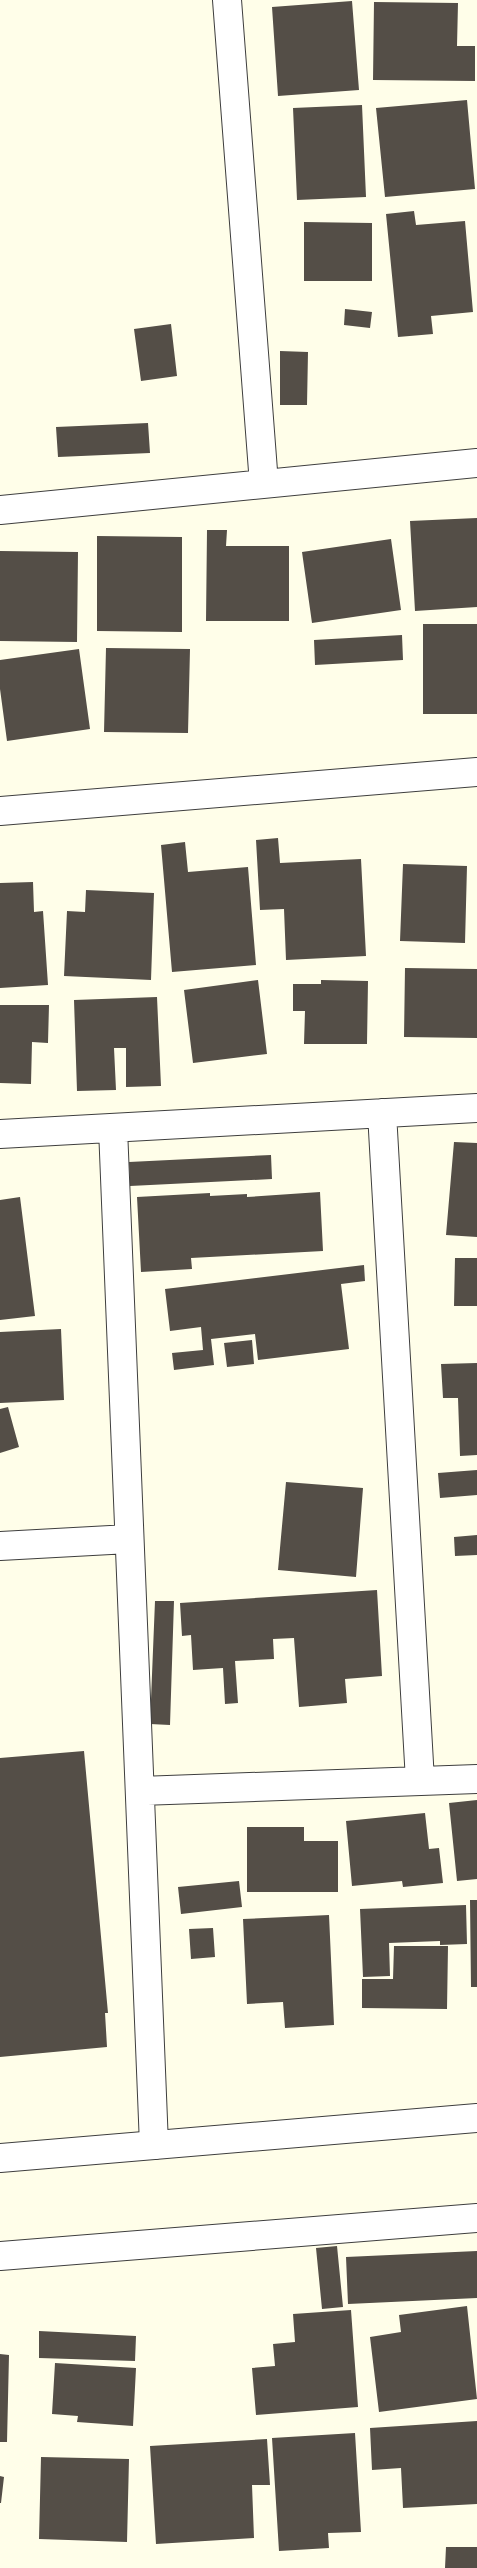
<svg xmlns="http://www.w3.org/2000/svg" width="477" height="2568" viewBox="0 0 477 2568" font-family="'Playfair Display',serif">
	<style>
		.building { fill: #544e47 }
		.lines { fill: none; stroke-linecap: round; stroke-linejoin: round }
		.minor-casing { stroke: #3e3e3e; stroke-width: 30 }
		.tertiary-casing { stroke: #3e3e3e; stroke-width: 30 }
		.minor { stroke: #fff; stroke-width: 28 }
		.tertiary { stroke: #fff; stroke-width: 28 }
	</style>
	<rect width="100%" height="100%" fill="#fffee9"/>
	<path class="building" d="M 352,1 L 359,90 L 278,96 L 272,7 Z
		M 374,2 L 458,3 L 457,46 L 475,46 L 475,81 L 373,80 Z
		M 467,100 L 475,189 L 385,197 L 376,108 Z
		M 362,105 L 366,197 L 297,200 L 293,108 Z
		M 414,211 L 416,225 L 465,221 L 473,312 L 431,316 L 433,334 L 398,337 L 386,214 Z
		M 304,222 L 372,223 L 372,281 L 304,281 Z
		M 345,309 L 372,312 L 370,328 L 344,325 Z
		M 171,324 L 177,376 L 141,381 L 134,329 Z
		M 280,351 L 308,352 L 307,405 L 280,405 Z
		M 148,423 L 150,453 L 58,457 L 56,427 Z
		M 477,518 L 477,607 L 415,611 L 410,521 Z
		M 207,530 L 227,530 L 226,546 L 289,546 L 289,621 L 206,621 Z
		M 97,536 L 182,537 L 182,632 L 97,631 Z
		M 391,539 L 401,610 L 312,623 L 302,552 Z
		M 0,551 L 78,552 L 77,642 L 0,641 Z
		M 423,624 L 477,624 L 477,714 L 423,714 Z
		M 402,635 L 403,660 L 315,665 L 314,640 Z
		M 106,648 L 190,649 L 188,733 L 104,732 Z
		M 79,649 L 90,729 L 7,741 L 0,689 L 0,660 Z
		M 278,838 L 280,863 L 361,859 L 366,956 L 286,960 L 284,909 L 260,910 L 256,840 Z
		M 185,842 L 188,872 L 248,867 L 256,965 L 172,972 L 161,845 Z
		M 403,864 L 467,866 L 465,943 L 400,941 Z
		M 33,882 L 34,912 L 43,911 L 48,985 L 0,988 L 0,883 Z
		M 86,890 L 154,893 L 151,980 L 64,976 L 67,911 L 85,912 Z
		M 405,968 L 477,969 L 477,1038 L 404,1037 Z
		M 258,980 L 267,1054 L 193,1063 L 184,990 Z
		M 321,980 L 368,981 L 367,1044 L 304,1044 L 305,1011 L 293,1011 L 293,984 L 321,984 Z
		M 157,997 L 161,1086 L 126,1087 L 126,1048 L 114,1048 L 116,1090 L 77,1091 L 74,1000 Z
		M 0,1005 L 49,1005 L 48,1043 L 32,1042 L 31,1084 L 0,1083 Z
		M 454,1142 L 477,1143 L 477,1237 L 446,1235 Z
		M 271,1155 L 272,1179 L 130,1186 L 129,1162 Z
		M 320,1192 L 323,1251 L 191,1258 L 192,1269 L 141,1272 L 137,1197 L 210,1193 L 210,1196 L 247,1194 L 247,1197 Z
		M 20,1197 L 35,1316 L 0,1320 L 0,1200 Z
		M 455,1258 L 477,1258 L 477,1306 L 454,1306 Z
		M 364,1265 L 365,1281 L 341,1284 L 349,1349 L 258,1360 L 255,1334 L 211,1339 L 214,1365 L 174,1370 L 172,1353 L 203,1350 L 201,1327 L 170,1331 L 165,1289 Z
		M 61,1329 L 64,1400 L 0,1403 L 0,1332 Z
		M 252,1340 L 254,1364 L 227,1367 L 224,1343 Z
		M 477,1363 L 477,1455 L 460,1456 L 458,1398 L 443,1398 L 441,1364 Z
		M 8,1407 L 19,1447 L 0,1453 L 0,1409 Z
		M 477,1470 L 477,1495 L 440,1498 L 438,1473 Z
		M 286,1482 L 363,1488 L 356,1577 L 278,1570 Z
		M 477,1535 L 477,1555 L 455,1556 L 454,1537 Z
		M 377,1590 L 382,1676 L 345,1679 L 347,1703 L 299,1707 L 294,1638 L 273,1639 L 274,1659 L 235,1661 L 238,1703 L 225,1704 L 223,1668 L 193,1670 L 191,1635 L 182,1636 L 180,1603 Z
		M 155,1601 L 174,1601 L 170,1725 L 150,1724 Z
		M 84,1751 L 108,2013 L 105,2013 L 107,2047 L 0,2057 L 0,1758 Z
		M 477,1800 L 477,1879 L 457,1881 L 449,1803 Z
		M 425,1813 L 429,1849 L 439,1848 L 443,1883 L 403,1887 L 402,1881 L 352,1886 L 346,1821 Z
		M 247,1827 L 304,1827 L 304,1841 L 338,1841 L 338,1892 L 247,1892 Z
		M 239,1881 L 242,1907 L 181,1914 L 178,1887 Z
		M 470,1900 L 477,1900 L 477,1987 L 471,1987 Z
		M 466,1905 L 467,1944 L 440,1945 L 440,1941 L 389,1943 L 390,1976 L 363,1977 L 360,1909 Z
		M 329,1915 L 334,2025 L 285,2028 L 283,2002 L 247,2004 L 243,1919 Z
		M 213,1928 L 215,1957 L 191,1959 L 189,1929 Z
		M 394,1946 L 448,1946 L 447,2009 L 362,2008 L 362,1979 L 393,1979 Z
		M 337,2246 L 343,2307 L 322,2309 L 316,2248 Z
		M 477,2251 L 477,2298 L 348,2304 L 346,2257 Z
		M 467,2306 L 477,2399 L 379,2412 L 370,2337 L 401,2332 L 399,2315 Z
		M 351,2310 L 358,2407 L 256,2415 L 252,2368 L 275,2366 L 273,2344 L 295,2342 L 293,2314 Z
		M 39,2331 L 136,2336 L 135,2361 L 39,2358 Z
		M 0,2354 L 9,2355 L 7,2442 L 0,2442 Z
		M 55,2363 L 136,2368 L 133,2426 L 77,2422 L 78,2416 L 52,2414 Z
		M 477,2421 L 477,2504 L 403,2508 L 401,2468 L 372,2470 L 370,2428 Z
		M 355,2433 L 361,2532 L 328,2533 L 329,2548 L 279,2551 L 272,2438 Z
		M 267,2439 L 270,2485 L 252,2485 L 254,2538 L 156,2544 L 150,2446 Z
		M 41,2457 L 129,2459 L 127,2542 L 39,2539 Z
		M 0,2476 L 4,2477 L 1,2503 L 0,2503 Z
		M 446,2547 L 477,2547 L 477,2568 L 445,2568 Z"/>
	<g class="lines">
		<g class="minor-casing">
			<path id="minor" d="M 227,0 L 264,484
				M 0,510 L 477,463
				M 0,811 L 477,772
				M 382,1113 L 420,1781
				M 113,1128 L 154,2145
				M 0,1134 L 477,1108
				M 0,1546 L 129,1539
				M 140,1791 L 477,1779"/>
		</g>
		<g class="tertiary-casing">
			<path id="tertiary" d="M 0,2158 L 477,2118
				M 0,2256 L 477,2218"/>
		</g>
		<use href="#minor" class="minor"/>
		<use href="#tertiary" class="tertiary"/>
	</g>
</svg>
